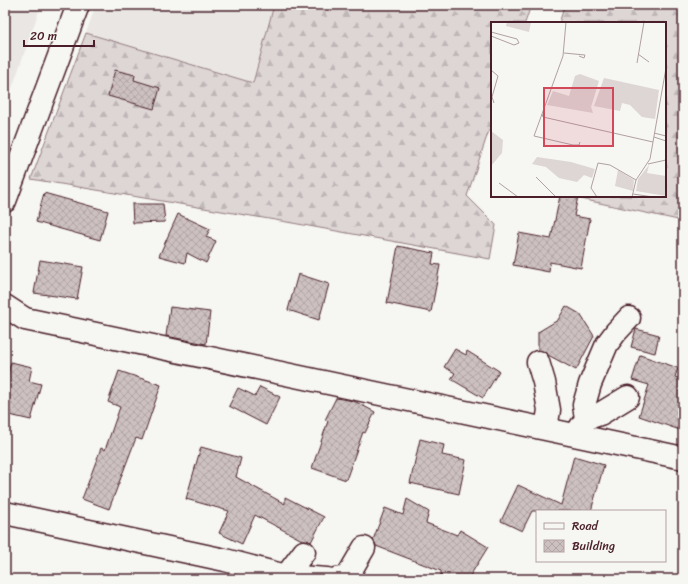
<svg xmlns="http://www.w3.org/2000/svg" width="688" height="584" viewBox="0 0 688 584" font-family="Sriracha,sans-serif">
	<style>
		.built { fill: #e9e6e3 }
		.forest { fill: url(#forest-firs); stroke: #947a80 }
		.building { fill: url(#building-cross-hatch); stroke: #4a1f2b }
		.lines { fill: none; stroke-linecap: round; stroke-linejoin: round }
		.minor-casing { stroke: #4a1f2b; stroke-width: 25 }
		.minor { stroke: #f6f6f2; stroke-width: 22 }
		.inset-road { fill: none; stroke: #b1a0a2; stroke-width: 1 }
		.view { fill: #d1495b; fill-opacity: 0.15; stroke: #d1495b; stroke-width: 2 }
		.inset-edge { fill: none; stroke: #4a1f2b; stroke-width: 2 }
	</style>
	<defs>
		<pattern id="forest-firs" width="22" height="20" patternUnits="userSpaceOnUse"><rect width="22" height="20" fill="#ddd6d5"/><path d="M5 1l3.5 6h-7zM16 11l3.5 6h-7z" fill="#bfb7b7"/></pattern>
		<pattern id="building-cross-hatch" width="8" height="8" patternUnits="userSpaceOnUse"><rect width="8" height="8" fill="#ccc1c0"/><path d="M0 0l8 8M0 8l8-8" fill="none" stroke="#b1a5a5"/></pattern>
	</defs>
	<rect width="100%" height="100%" fill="#f6f6f2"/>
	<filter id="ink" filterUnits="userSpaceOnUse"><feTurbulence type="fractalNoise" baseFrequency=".025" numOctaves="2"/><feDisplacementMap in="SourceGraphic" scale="8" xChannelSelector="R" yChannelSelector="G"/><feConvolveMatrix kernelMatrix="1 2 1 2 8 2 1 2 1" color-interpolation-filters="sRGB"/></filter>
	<g filter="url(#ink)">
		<path class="built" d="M 5,5 L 41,5 L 5,108 Z
			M 96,5 L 274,5 L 253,83 L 86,33 Z"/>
		<path class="forest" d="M 274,5 L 531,5 L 525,23 L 492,23 L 492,121 L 467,196 L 496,225 L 490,259 L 287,222 L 31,179 L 86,33 L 253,83 Z
			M 565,5 L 683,5 L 683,221 L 567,196 L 665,196 L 665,23 L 559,23 Z"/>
		<path class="building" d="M 115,70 L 135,75 L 134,80 L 160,88 L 154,109 L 108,96 Z
			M 44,193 L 108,211 L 100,240 L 36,222 Z
			M 560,196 L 578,196 L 574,216 L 590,219 L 581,268 L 550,262 L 549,272 L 513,265 L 519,233 L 551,239 Z
			M 132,204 L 163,204 L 165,222 L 133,223 Z
			M 178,214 L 210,229 L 206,237 L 216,241 L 206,263 L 187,253 L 185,263 L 159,256 Z
			M 398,246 L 434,253 L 432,264 L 440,265 L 431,312 L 387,303 Z
			M 40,260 L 83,267 L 77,299 L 34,293 Z
			M 298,274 L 329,284 L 319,320 L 288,310 Z
			M 566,306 L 580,314 L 594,336 L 576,370 L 548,355 L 546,353 L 538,350 L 538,332 L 558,320 Z
			M 170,307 L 210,312 L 206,344 L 166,336 Z
			M 636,329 L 659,335 L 655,353 L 631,347 Z
			M 455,349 L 466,355 L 467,351 L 499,371 L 483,398 L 451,379 L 455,373 L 444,367 Z
			M 640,355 L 678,368 L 675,377 L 683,380 L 683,431 L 639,416 L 649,385 L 632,380 Z
			M 11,362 L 32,367 L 29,381 L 41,384 L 31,420 L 5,414 L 5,385 Z
			M 119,371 L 161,385 L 142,440 L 136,438 L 109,509 L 82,499 L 101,448 L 105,450 L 120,407 L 108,402 Z
			M 260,387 L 280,397 L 266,425 L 229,406 L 238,388 L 255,396 Z
			M 336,398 L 354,401 L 375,412 L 365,433 L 363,432 L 346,480 L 312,468 L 328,421 L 325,420 Z
			M 420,439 L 444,445 L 442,455 L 466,460 L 459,494 L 410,483 Z
			M 201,447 L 241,458 L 236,477 L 285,504 L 285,497 L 324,517 L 311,542 L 306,540 L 302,540 L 255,515 L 242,544 L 219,533 L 229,511 L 186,499 Z
			M 574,456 L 604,465 L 591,511 L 532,511 L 522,531 L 501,521 L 518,485 L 561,505 Z
			M 407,499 L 429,512 L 426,523 L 457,535 L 460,530 L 488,547 L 468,579 L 441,579 L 441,571 L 376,546 L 373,540 L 385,508 L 403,515 Z"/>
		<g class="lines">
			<g class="minor-casing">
				<path id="minor" d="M 5,201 L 78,5
					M 5,306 L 25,319 L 683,458
					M 538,362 L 544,382 L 549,410 L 546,429
					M 586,419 L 584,405 L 590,384 L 607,344 L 616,332 L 629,318
					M 578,431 L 586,419 L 600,414 L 628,397
					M 5,513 L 225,560 L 286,576 L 327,579
					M 286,576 L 304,552
					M 336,579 L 347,577 L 364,548"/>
			</g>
			<use href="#minor" class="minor"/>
		</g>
	</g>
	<g transform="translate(491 22)">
		<rect width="175" height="175" fill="#f6f6f2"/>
		<path d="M 16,0 L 40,0 L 38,10 L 15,4 ZM 0,109 L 12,118 L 11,131 L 0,144 ZM 158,143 L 156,151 L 175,154 L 175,174 L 145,169 L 147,157 Z" fill="#ddd6d5"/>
		<path d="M 89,52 L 108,59 L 100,85 L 102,91 L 56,83 L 62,69 L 78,74 L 84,54 ZM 113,56 L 168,68 L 164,97 L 151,95 L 139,83 L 131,81 L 129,89 L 103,84 ZM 46,135 L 80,140 L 104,147 L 101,156 L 93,153 L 86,160 L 68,156 L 55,145 L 41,142 ZM 127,148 L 143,158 L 142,169 L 124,164 Z" fill="#ddd6d5"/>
		<path class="inset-road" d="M 75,0 L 72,34 L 51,92 L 52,95 L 162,120M 0,10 L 26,17 L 28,21 L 23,23 L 0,14M 73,31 L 94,33 L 93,36 L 88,34M 147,32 L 158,40M 146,41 L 153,0M 0,48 L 7,54 L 1,75 L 3,81M 51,92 L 43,114 L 82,123 L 88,123 L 89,120M 163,111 L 175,114M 163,115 L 175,119M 157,142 L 175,138M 45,155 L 65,175M 8,161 L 27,175M 142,172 L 162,175M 106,175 L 100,166 L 107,141 L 119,143 L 145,158M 141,175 L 145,158 L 159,137 L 175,46"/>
		<path class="view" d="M 53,66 L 122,66 L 122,124 L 53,124 Z"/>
		<rect width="175" height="175" class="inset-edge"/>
	</g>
	<rect width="688" height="584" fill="none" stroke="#f6f6f2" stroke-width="20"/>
	<rect x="10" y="10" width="668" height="564" fill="none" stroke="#4a1f2b" stroke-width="1.5" filter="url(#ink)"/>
	<rect x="536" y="510" width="130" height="52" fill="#f6f6f2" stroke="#b1a0a2"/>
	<rect x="544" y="523" width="20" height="6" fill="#f6f6f2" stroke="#b1a0a2"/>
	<text x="572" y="530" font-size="12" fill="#4a1f2b">Road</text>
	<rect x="544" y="540" width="20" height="12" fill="url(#building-cross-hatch)" stroke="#b1a0a2"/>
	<text x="572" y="550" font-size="12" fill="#4a1f2b">Building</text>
	<path d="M24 40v6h70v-6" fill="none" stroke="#4a1f2b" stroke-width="2"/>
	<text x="30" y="40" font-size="12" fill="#4a1f2b" stroke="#f6f6f2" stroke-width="3" paint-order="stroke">20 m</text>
</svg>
